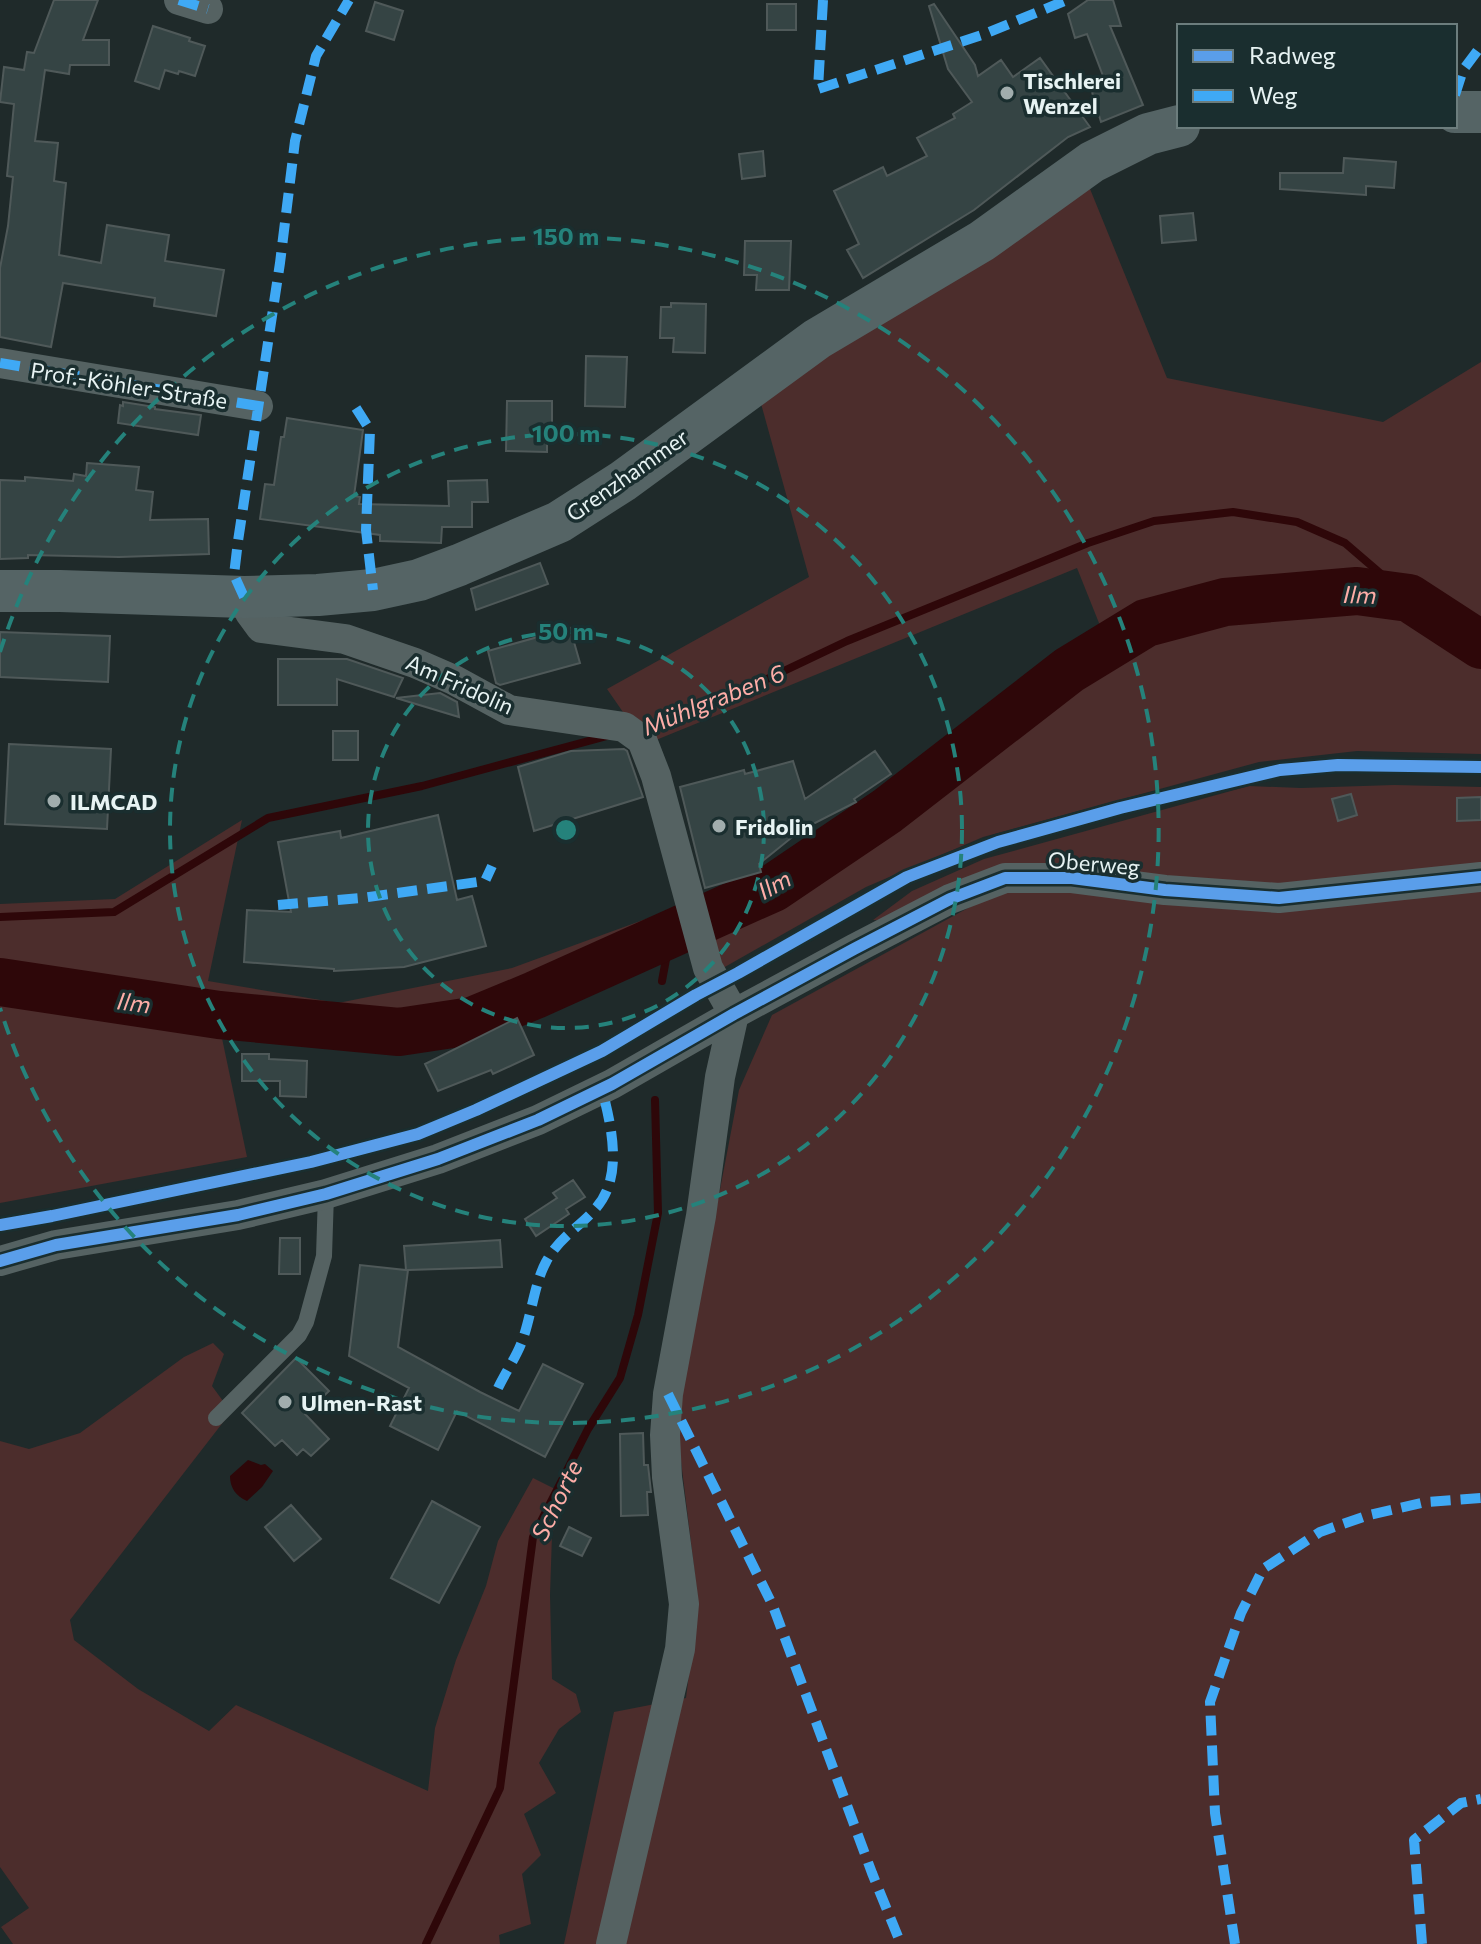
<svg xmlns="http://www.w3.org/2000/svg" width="1481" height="1944" viewBox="0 0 1481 1944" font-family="Commissioner,sans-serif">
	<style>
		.green { fill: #4c2d2c }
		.water { fill: #2e0709 }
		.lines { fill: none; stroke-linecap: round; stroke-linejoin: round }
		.stream { stroke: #2e0709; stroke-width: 8 }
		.river { stroke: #2e0709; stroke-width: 48 }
		.building { fill: #354444; stroke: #4f5959; stroke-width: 2 }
		.service { stroke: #556262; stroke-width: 16 }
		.minor { stroke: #556262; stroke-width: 30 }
		.secondary { stroke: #556465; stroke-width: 42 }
		.quiet { stroke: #3fa9f5; stroke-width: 10; stroke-dasharray: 20 10; stroke-linecap: butt }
		.cycleway-casing { stroke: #1a2e2f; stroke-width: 17 }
		.cycleway { stroke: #5a9eea; stroke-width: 12 }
		.ring { fill: none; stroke: #25827b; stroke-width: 4; stroke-dasharray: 14 10 }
		.poi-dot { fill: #a1adad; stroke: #1a2e2f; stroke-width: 3 }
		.labels { text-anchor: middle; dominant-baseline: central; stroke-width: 7; stroke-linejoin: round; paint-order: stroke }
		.poi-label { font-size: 22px; font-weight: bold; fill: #e7f3f3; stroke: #1a2e2f; text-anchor: start }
		.street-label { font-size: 22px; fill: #e7f3f3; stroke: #1a2e2f }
		.water-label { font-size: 24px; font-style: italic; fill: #fdada7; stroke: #1a2e2f }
		.centre { fill: #25827b; stroke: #1a2e2f; stroke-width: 4 }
		.ring-label { font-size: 24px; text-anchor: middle; font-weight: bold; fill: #25827b; stroke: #1a2e2f; stroke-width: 7; stroke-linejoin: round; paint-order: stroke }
	</style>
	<rect width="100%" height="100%" fill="#1f2a2a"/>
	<path class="green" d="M 1088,184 L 1167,378 L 1383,422 L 1481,362 L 1481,754 L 1357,751 L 1259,762 L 983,837 L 866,887 L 723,968 L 702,905 L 778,897 L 879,802 L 1103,633 L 1077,568 L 656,740 L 625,715 L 607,689 L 809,577 L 760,400 Z
		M 1394,785 L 1481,787 L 1481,1944 L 564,1944 L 614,1712 L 686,1698 L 698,1600 L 676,1420 L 739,1090 L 772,1015 L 1012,884 L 1277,908 L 1314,882 L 1258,884 L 1017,865 L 890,921 L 873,920 L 912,891 L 984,859 L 1249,786 L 1301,788 Z
		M 242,820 L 208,981 L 338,1003 L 512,968 L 684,905 L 686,948 L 460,1032 L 416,1042 L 303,1035 L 219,1024 L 247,1157 L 0,1203 L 0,904 L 115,899 Z
		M 213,1343 L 224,1354 L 212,1386 L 231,1412 L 70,1620 L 74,1640 L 138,1689 L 209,1731 L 236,1705 L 428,1791 L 435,1728 L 456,1660 L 486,1586 L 498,1541 L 533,1478 L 565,1494 L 552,1535 L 550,1595 L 552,1679 L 576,1694 L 581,1712 L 559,1729 L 539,1763 L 556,1793 L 524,1814 L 541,1855 L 522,1874 L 531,1924 L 499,1935 L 500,1944 L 13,1944 L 1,1927 L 29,1908 L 0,1867 L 0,1441 L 29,1449 L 80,1433 L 184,1357 Z"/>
	<path class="water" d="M 248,1460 L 261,1465 L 265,1464 L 273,1471 L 262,1487 L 247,1501 C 236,1496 230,1488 230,1476 Z"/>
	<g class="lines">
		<path class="stream" d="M 639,729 L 727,698 L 847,641 L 1088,543 L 1154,521 L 1233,512 L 1297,522 L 1345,543 L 1409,598
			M 0,917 L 114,912 L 268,818 L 422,786 L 607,736
			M 662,981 L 671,932
			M 426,1944 L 500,1788 L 533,1537 L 588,1429 L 620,1378 L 638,1315 L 658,1213 L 655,1100"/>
		<path class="river" d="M 0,982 L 219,1015 L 399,1032 L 472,1021 L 535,995 L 773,888 L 887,811 L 1069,670 L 1146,623 L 1225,602 L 1357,591 L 1409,598 L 1481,645"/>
	</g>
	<path class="building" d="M 54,0 L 98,0 L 83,40 L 109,40 L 109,65 L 70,65 L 69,74 L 45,70 L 35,141 L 58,143 L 54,181 L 66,183 L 59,255 L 101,263 L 107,225 L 169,235 L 165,261 L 224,270 L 216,316 L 154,306 L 155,298 L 63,283 L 51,347 L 0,337 L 0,268 L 8,226 L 13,177 L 7,176 L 14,104 L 0,102 L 4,67 L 24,70 L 27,52 L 34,53 Z
		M 1088,0 L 1113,0 L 1121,26 L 1110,26 L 1143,105 L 1101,122 L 1089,82 L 1103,76 L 1087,34 L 1075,38 L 1068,14 Z
		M 375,2 L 403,11 L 394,40 L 366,31 Z
		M 767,4 L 796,4 L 796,30 L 767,30 Z
		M 934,4 L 975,65 L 978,76 L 1001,60 L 1013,77 L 1040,58 L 1090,127 L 1068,137 L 974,210 L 863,278 L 847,250 L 859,244 L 834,191 L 883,167 L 887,176 L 927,156 L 917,138 L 955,118 L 953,114 L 972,102 L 948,69 L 929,6 Z
		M 153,26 L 190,38 L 189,41 L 205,46 L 195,76 L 179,71 L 178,74 L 165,70 L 159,89 L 135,81 Z
		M 763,151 L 765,176 L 742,179 L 739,154 Z
		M 1344,158 L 1396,162 L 1394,188 L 1366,186 L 1366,195 L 1280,189 L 1280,173 L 1343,173 Z
		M 1193,213 L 1196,240 L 1162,243 L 1160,216 Z
		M 745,241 L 791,241 L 789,290 L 756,290 L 757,275 L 744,275 Z
		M 671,303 L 706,304 L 705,353 L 673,352 L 674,338 L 660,338 L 661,307 L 671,307 Z
		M 586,356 L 627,357 L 625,407 L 585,406 Z
		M 507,401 L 552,401 L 552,435 L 547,435 L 547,452 L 506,451 Z
		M 123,402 L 155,407 L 155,409 L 201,415 L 198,435 L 118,423 L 120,405 L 123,406 Z
		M 287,418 L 363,430 L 354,496 L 360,497 L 359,504 L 449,506 L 448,481 L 487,480 L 488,502 L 472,502 L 472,527 L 442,527 L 441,543 L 380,541 L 380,535 L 260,519 L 265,484 L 274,485 L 281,437 L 284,437 Z
		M 87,463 L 139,467 L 136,490 L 153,492 L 150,520 L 208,519 L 209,554 L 119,557 L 28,555 L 28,558 L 0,559 L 0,480 L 25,481 L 25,477 L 73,481 L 74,474 L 86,476 Z
		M 540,563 L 548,584 L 476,610 L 471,589 Z
		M 570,628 L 580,663 L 500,685 L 496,683 L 488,651 Z
		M 0,632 L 110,636 L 108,682 L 0,677 Z
		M 278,659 L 347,659 L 403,678 L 394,697 L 337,679 L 337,705 L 278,705 Z
		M 440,693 L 457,702 L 459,717 L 396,698 Z
		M 333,731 L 358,731 L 358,760 L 333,760 Z
		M 9,744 L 111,749 L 107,829 L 5,824 Z
		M 624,749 L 627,751 L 643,797 L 534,831 L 518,767 L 571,751 Z
		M 875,751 L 891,774 L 854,799 L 856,802 L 801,830 L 759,864 L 761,872 L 705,888 L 680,787 L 744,770 L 745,774 L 793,761 L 805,799 Z
		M 1351,794 L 1357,815 L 1338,821 L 1332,799 Z
		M 1481,797 L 1481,820 L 1457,821 L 1457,798 Z
		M 438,815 L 457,900 L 472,896 L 486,946 L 404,967 L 334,971 L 334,969 L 244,962 L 247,910 L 291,912 L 278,842 L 340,831 L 341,838 Z
		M 517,1018 L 534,1055 L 493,1074 L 491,1070 L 438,1091 L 425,1064 Z
		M 242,1054 L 269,1054 L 269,1059 L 307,1061 L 306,1097 L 280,1096 L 280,1081 L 242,1081 Z
		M 573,1180 L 585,1197 L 566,1209 L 569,1214 L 536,1236 L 525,1219 L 557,1198 L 553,1193 Z
		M 280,1238 L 300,1238 L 300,1274 L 279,1274 Z
		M 500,1240 L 502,1267 L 408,1270 L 398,1347 L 480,1392 L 519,1411 L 543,1364 L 583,1384 L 545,1457 L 457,1411 L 438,1450 L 390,1426 L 409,1388 L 349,1356 L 360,1265 L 406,1270 L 404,1246 Z
		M 296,1358 L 329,1391 L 305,1414 L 329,1439 L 311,1456 L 303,1449 L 297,1455 L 282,1440 L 275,1446 L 242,1413 Z
		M 643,1433 L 644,1465 L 648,1465 L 651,1492 L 647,1492 L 648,1515 L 621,1516 L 620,1434 Z
		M 432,1501 L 480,1527 L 439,1603 L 391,1578 Z
		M 291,1505 L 321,1539 L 294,1561 L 265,1527 Z
		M 569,1527 L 591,1538 L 582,1556 L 560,1546 Z"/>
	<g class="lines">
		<path class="service" d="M 216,1418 L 299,1335 L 306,1322 L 324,1256 L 326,1194"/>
		<path class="minor" d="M 179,0 L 208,9
			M 0,363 L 258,406
			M 244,597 L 250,613 L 261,628 L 345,639 L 415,663 L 454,680 L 509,710 L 624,727 L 642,740 L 656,776 L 708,968 L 734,1014
			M 0,1261 L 56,1245 L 238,1215 L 326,1194 L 438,1159 L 538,1120 L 612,1084 L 734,1014 L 854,949 L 950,899 L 1005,878 L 1072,878 L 1165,890 L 1279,898 L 1481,877
			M 611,1944 L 680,1649 L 684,1604 L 667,1477 L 665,1435 L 668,1394 L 701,1216 L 720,1077 L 734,1014"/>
		<path class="secondary" d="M 1455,112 L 1481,112
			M 0,591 L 60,591 L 244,597 L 318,595 L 373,590 L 419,580 L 459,565 L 559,522 L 623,481 L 817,339 L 982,241 L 1092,162 L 1148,134 L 1179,126"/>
		<path class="quiet" d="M 179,0 L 208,9
			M 823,0 L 818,89 L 982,35 L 1067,0
			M 1455,95 L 1463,70 L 1481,46
			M 0,363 L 258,406
			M 356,408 L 370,430 L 366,530 L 373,590
			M 244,597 L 234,575 L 238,541 L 280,263 L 295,141 L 316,56 L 349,0
			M 278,905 L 361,898 L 485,881 L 492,866
			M 498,1388 C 505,1373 515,1359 521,1344 C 531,1319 534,1284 546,1262 C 560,1236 579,1228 596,1208 C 624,1176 611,1125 602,1089
			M 668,1394 L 773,1606 L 872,1873 L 901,1944
			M 1235,1944 L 1215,1813 L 1210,1702 L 1241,1613 L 1263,1569 L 1320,1532 L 1369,1515 L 1426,1502 L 1481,1498
			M 1422,1944 L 1414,1840 L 1461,1803 L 1481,1799"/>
		<g class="cycleway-casing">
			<path id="cycleway" d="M 0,1225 L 52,1216 L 311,1162 L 418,1134 L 476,1110 L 602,1051 L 696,995 L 738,973 L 907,877 L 998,842 L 1120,808 L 1280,770 L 1338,765 L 1481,767
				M 0,1261 L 56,1245 L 238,1215 L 326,1194 L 438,1159 L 538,1120 L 612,1084 L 734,1014 L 854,949 L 950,899 L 1005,878 L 1072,878 L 1165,890 L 1279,898 L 1481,877"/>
		</g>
		<use href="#cycleway" class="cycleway"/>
	</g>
	<g class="ring">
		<circle cx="566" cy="830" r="198"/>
		<circle cx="566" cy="830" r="396"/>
		<path d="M0 652A593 593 0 1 1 0 1008"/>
	</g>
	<g class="poi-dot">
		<circle cx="1007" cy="93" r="8"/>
		<circle cx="54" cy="801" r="8"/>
		<circle cx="719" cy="826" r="8"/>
		<circle cx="285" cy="1402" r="8"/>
	</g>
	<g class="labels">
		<g class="poi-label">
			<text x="1023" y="80">Tischlerei<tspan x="1023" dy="25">Wenzel</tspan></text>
			<text x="70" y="801">ILMCAD</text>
			<text x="735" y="826">Fridolin</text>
			<text x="301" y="1402">Ulmen-Rast</text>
		</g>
		<g class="street-label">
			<text transform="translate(129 385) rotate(9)">Prof.-Köhler-Straße</text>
			<text transform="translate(627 475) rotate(-35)">Grenzhammer</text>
			<text transform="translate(460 684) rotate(24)">Am Fridolin</text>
			<text transform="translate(1094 863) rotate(5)">Oberweg</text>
		</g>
		<g class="water-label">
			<text transform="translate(1360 594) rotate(2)">Ilm</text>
			<text transform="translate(713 699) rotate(-22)">Mühlgraben 6</text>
			<text transform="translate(774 884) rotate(-29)">Ilm</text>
			<text transform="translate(134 1002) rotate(8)">Ilm</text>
			<text transform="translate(556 1500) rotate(-64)">Schorte</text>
		</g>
	</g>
	<circle cx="566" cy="830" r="12" class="centre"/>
	<g class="ring-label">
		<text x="566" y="245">150 m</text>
		<text x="566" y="442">100 m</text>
		<text x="566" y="640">50 m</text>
	</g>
	<rect x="1177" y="24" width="280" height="104" fill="#1a2e2f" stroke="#6c7d7d" stroke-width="2"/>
	<rect x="1193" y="50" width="40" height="12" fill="#5a9eea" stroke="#6c7d7d" stroke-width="2"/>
	<text x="1249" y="64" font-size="24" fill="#e7f3f3">Radweg</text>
	<rect x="1193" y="90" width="40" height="12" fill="#3fa9f5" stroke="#6c7d7d" stroke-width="2"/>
	<text x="1249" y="104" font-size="24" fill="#e7f3f3">Weg</text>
</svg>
